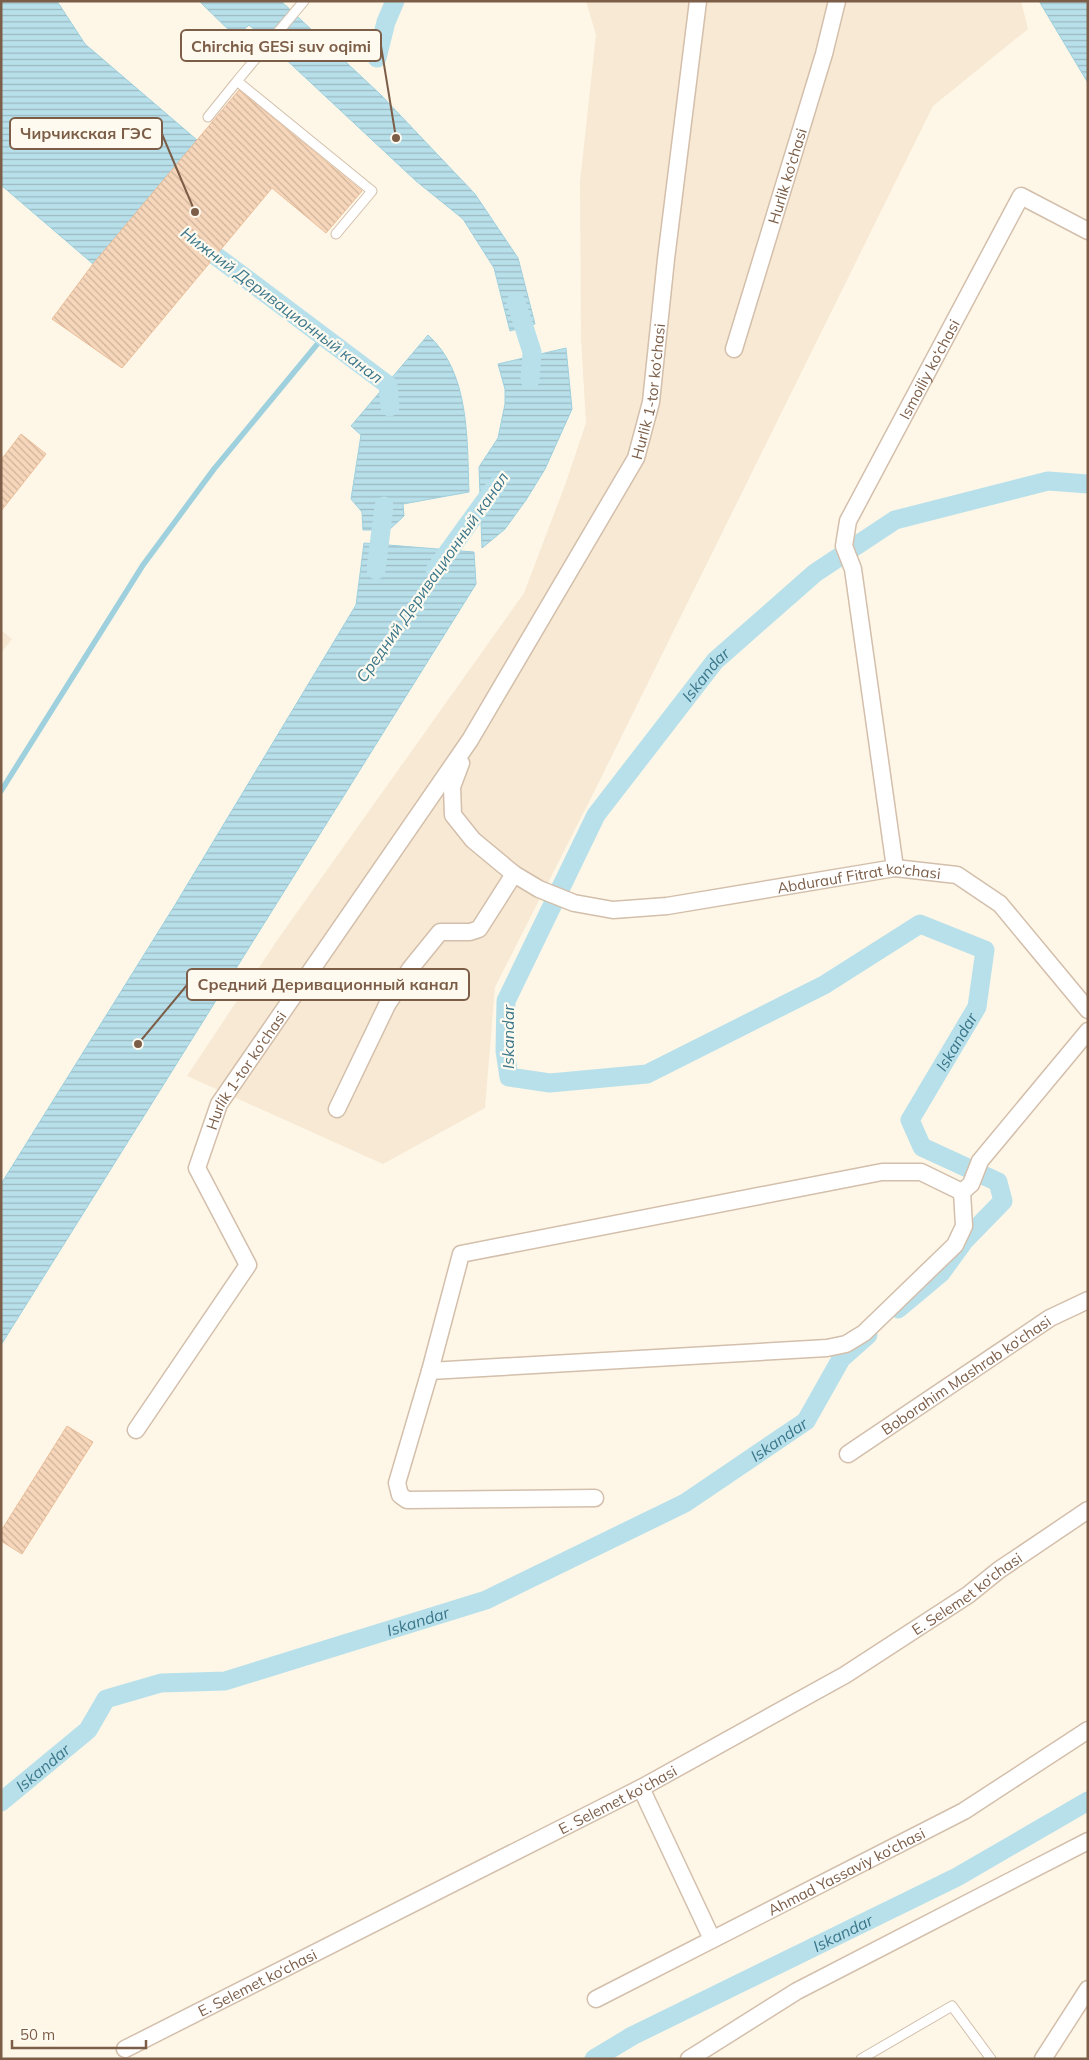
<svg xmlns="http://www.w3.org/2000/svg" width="1089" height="2060" viewBox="0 0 1089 2060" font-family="Mulish,sans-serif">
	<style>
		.residential { fill: #f7e9d4 }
		.water { fill: url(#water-rules); stroke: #9ed0de }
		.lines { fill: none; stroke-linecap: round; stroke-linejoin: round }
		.stream { stroke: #9ed0de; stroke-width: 5.5 }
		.canal { stroke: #b8e0eb; stroke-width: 19 }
		.building { fill: url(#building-back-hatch); stroke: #ebbe9a }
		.lane-casing { stroke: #d3bfab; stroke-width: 11 }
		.street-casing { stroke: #d3bfab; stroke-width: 19 }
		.lane { stroke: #fff; stroke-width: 9 }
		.street { stroke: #fff; stroke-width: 16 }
		.labels { text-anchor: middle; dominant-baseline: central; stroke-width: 4.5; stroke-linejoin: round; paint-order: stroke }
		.street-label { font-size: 15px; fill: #7c5e48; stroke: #fffaef }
		.water-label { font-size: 16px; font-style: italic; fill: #3b778a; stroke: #fffaef }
		.leader { fill: none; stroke: #7c5e48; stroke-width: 2 }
		.callout-dot { fill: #7c5e48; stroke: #fffaef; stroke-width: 2 }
		.callout { fill: #fffaef; stroke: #7c5e48; stroke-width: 2 }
		.callout-label { font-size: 16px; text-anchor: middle; font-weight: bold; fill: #7c5e48 }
	</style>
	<defs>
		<pattern id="water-rules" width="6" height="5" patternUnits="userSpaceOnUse" patternTransform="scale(1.25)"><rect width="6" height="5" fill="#b8e0eb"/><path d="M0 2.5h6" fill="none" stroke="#9bb9c0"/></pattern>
		<pattern id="building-back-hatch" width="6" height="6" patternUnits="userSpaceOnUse" patternTransform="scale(1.25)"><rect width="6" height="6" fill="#f7d7bb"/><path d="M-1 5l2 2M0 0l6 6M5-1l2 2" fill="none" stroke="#cdb29a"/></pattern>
	</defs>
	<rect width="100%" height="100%" fill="#fef7e7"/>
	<path class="residential" d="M 586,1 L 1021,1 L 1028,29 L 933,106 L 595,790 L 495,987 L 485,1108 L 383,1164 L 187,1076 L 278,939 L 524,593 L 565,485 L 586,423 L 581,338 L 580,182 L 596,35 Z
		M 1,630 L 12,639 L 1,653 Z"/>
	<path class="water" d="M 1,1 L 57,1 L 85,44 L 197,140 L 93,264 L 1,185 Z
		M 199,1 L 281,1 L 381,95 L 475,194 L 518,258 L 535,324 L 510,331 L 494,268 L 463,219 L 416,181 L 249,25 L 236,37 Z
		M 1039,1 L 1088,1 L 1088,83 Z
		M 428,335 C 470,372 467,440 469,492 L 403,504 L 404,516 L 389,530 L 363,530 L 362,512 L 351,499 L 361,435 L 351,426 Z
		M 566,348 L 572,409 L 545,469 L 526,500 L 505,529 L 482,548 L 479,467 L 498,438 L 505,404 L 505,389 L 498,364 Z
		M 364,543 L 474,552 L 476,584 L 1,1345 L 1,1184 L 175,905 L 356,605 Z"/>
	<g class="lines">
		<path class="stream" d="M 1,791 L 143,565 L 214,469 L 324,336"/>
		<g class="canal">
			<path d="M 377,58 L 386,22 L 395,1"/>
			<path d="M 196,241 L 388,385 L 390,407"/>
			<path d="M 516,302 L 532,352 L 530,380"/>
			<path d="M 376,570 L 384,506"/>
			<path d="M 435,570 L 495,487"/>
			<path id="s1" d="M 898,1309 L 941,1273 L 965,1240 L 1003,1201 L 998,1182 L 922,1147 L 910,1120 L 977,1007 L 985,950 L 920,924 L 824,985 L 647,1074 L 550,1083 L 509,1077 L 505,1051 L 506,1001 L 596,815 L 715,661 L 815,573 L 895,520 L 1048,481 L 1088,484"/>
			<path id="s2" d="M 1,1802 L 88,1730 L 106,1699 L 161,1683 L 225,1681 L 486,1600 L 685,1503 L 806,1421 L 841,1359 L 868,1335"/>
			<path id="s3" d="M 594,2059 L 632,2036 L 957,1877 L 1088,1801"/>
		</g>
	</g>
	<path class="building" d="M 239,90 L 362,191 L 326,233 L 272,188 L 122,368 L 52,319 L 93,264 Z
		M 21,434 L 46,454 L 1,511 L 1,460 Z
		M 67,1426 L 93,1442 L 22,1554 L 1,1541 L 1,1531 Z"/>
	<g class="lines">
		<g class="lane-casing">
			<path id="lane" d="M 237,81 L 304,1
				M 208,117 L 237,81 L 372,191 L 336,234
				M 861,2059 L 952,2006 L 991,2059"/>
		</g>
		<g class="street-casing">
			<g id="street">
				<path id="s4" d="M 734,349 L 824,54 L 837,1"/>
				<path id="s5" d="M 461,763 L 452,787 L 453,815 L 473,840 L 514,874 L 539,889 L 574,903 L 613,910 L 667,906 L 895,868 L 957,875 L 1000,904 L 1088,1010"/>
				<path id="s6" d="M 895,868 L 853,569 L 844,546 L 848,521 L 1021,196 L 1088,231"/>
				<path d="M 337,1109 L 387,1005 L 410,969 L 440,932 L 470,932 L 479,929 L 514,874"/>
				<path d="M 430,1371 L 827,1348 L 846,1344 L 864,1333 L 955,1245 L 964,1226 L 962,1192"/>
				<path id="s7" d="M 136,1430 L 248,1265 L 197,1168 L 219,1104 L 470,740 L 636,458 L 651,402 L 666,259 L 698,1"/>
				<path id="s8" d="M 848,1454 L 1050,1318 L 1088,1300"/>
				<path d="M 595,1498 L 407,1500 L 400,1495 L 397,1483 L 430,1371 L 461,1254 L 882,1172 L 921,1172 L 962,1192 L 971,1184 L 980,1161 L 1088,1031"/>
				<path d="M 641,1788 L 712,1939"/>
				<path id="s9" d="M 596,1999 L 964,1811 L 1088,1730"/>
				<path id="s10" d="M 125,2049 L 641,1788 L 845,1675 L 968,1595 L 999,1570 L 1088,1510"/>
				<path d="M 689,2059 L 797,1991 L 1088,1841"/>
				<path d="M 1043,2059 L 1088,1989"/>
			</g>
		</g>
		<use href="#lane" class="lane"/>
		<use href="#street" class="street"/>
	</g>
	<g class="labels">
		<g class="street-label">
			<text stroke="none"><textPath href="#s4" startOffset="181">Hurlik ko‘chasi</textPath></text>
			<text stroke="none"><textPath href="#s6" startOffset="524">Ismoiliy ko‘chasi</textPath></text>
			<text stroke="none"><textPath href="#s7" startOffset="1214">Hurlik 1-tor ko‘chasi</textPath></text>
			<text stroke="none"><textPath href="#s5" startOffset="494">Abdurauf Fitrat ko‘chasi</textPath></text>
			<text stroke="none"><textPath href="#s7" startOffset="419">Hurlik 1-tor ko‘chasi</textPath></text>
			<text stroke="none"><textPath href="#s8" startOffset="142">Boborahim Mashrab ko‘chasi</textPath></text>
			<text stroke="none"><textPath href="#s10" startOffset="958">E. Selemet ko‘chasi</textPath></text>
			<text stroke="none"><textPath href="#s10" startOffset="552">E. Selemet ko‘chasi</textPath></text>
			<text stroke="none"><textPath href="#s9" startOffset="281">Ahmad Yassaviy ko‘chasi</textPath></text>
			<text stroke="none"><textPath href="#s10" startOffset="148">E. Selemet ko‘chasi</textPath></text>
		</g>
		<g class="water-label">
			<text transform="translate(282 305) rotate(37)">Нижний Деривационный канал</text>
			<text transform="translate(432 577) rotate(-55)">Средний Деривационный канал</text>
			<text stroke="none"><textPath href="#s1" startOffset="1455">Iskandar</textPath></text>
			<text transform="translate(508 1037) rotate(-90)">Iskandar</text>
			<text stroke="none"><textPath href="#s1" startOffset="375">Iskandar</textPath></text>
			<text stroke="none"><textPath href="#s2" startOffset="878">Iskandar</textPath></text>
			<text stroke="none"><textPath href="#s2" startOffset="472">Iskandar</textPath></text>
			<text stroke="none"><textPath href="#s2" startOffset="54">Iskandar</textPath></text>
			<text stroke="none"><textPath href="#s3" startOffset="279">Iskandar</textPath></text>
		</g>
	</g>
	<path class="leader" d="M396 138L381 46M195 212L162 134M138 1044L187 985"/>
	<g class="callout-dot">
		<circle cx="396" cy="138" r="5"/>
		<circle cx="195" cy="212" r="5"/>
		<circle cx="138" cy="1044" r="5"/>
	</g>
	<g class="callout">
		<rect x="181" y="30" width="200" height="31" rx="5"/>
		<rect x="10" y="118" width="152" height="31" rx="5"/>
		<rect x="187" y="969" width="282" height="31" rx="5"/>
	</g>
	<g class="callout-label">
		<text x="281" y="52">Chirchiq GESi suv oqimi</text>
		<text x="86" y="139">Чирчикская ГЭС</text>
		<text x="328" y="990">Средний Деривационный канал</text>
	</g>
	<rect width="1089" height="2060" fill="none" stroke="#7c5e48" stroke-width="5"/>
	<path d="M12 2040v8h134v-8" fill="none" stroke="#7c5e48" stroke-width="2.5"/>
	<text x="20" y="2040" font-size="15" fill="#7c5e48" stroke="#fffaef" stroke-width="4" paint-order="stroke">50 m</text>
</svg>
